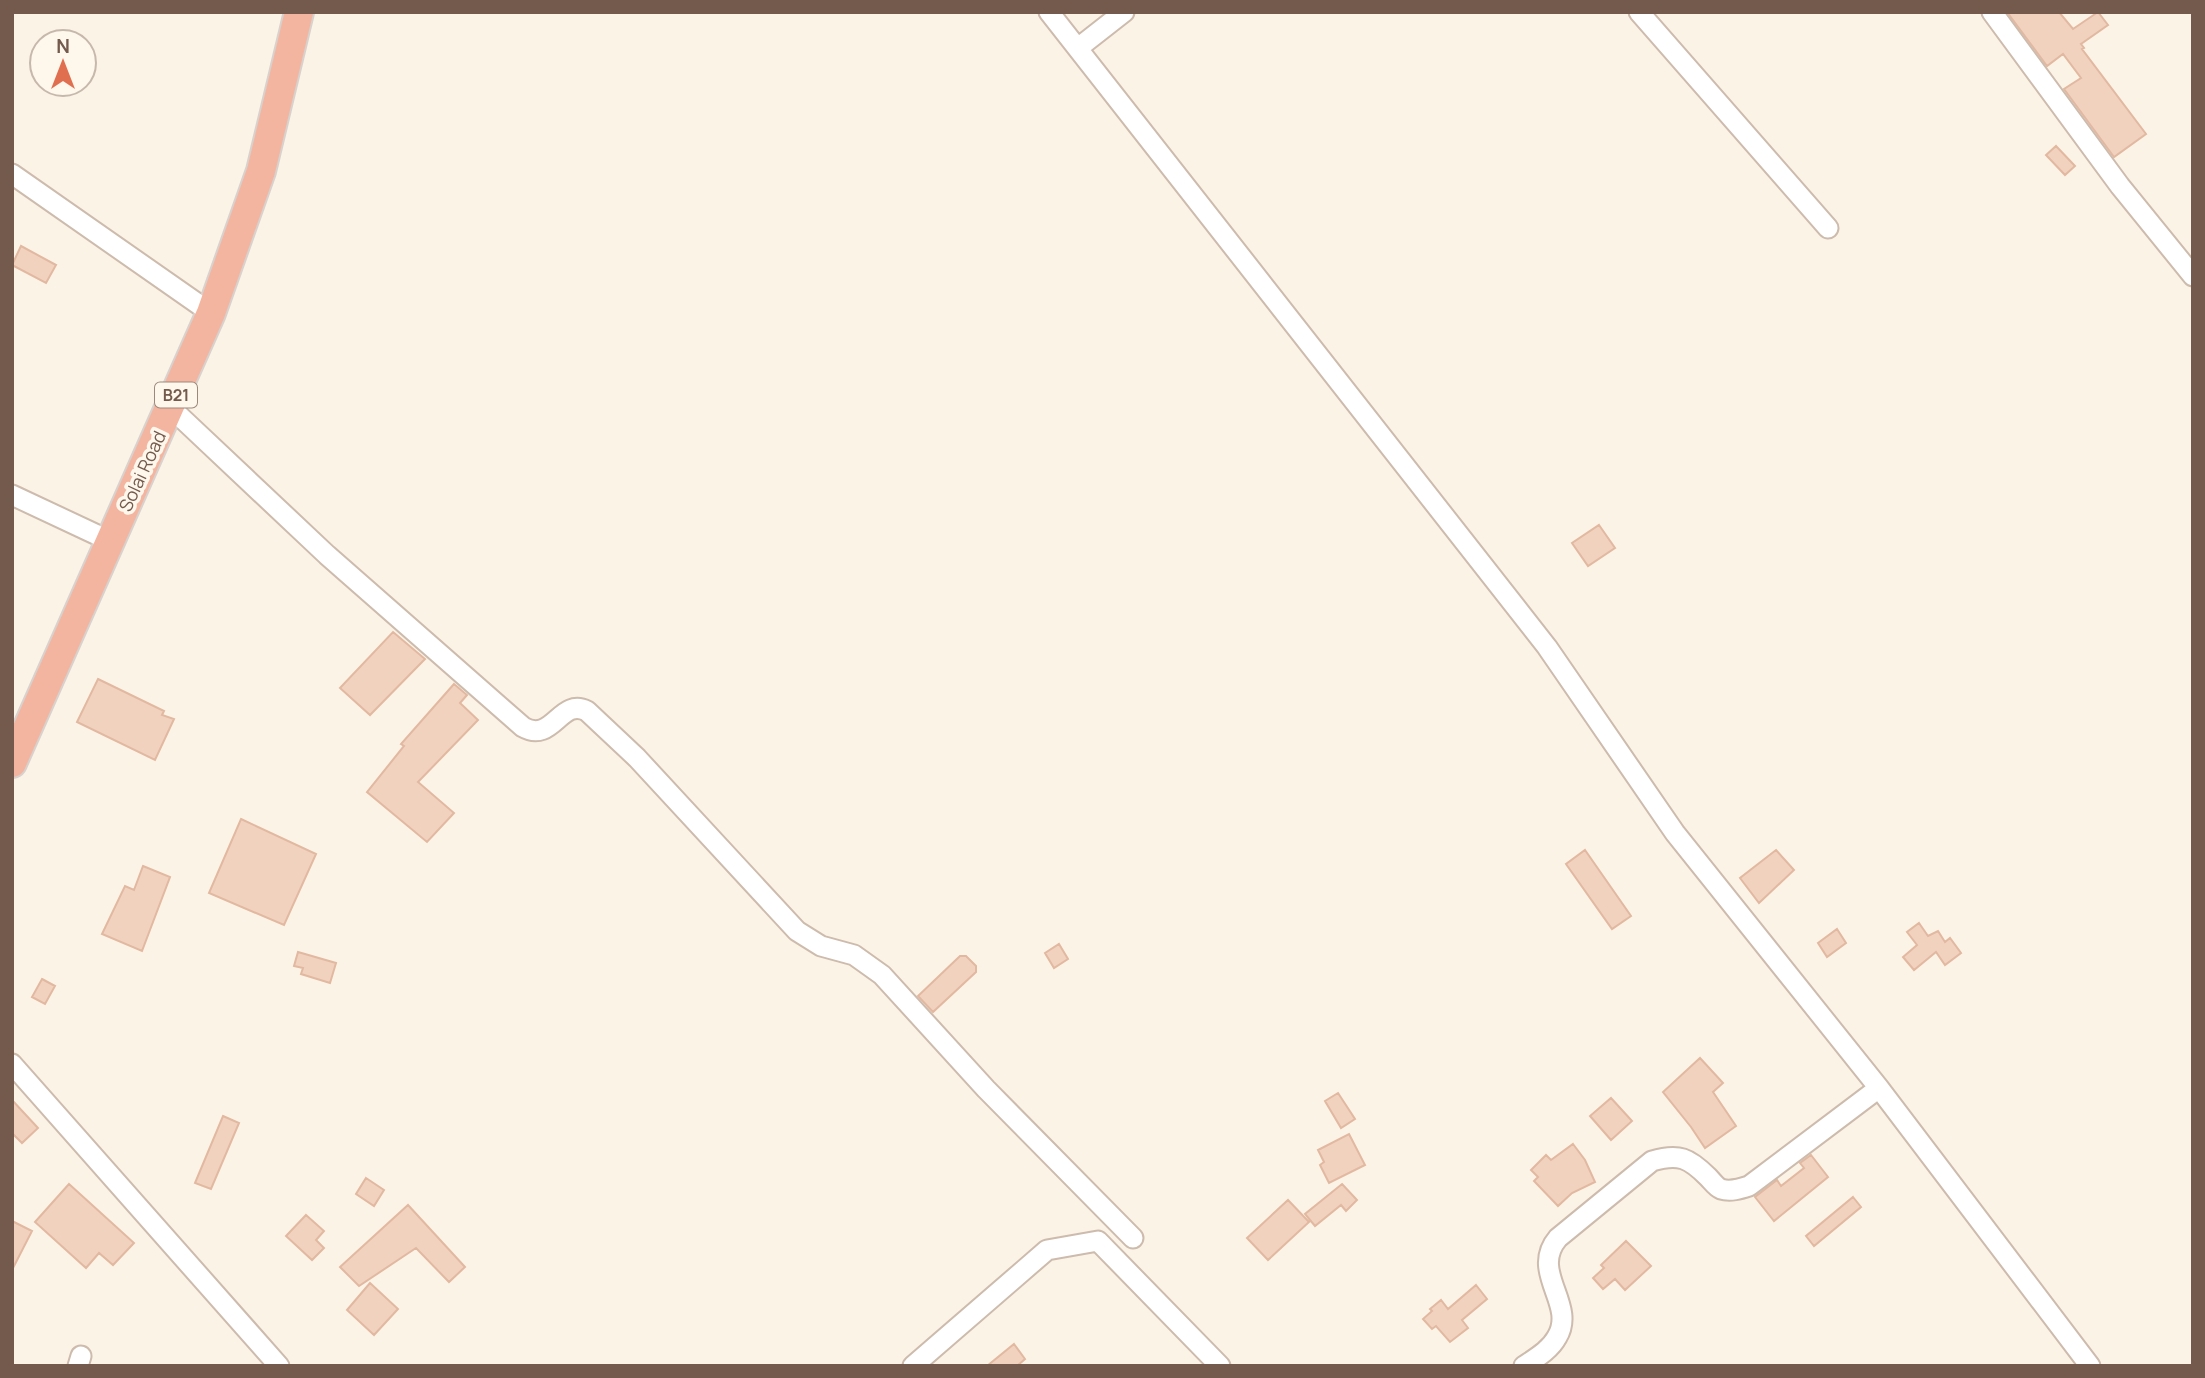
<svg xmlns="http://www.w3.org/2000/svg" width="2205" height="1378" viewBox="0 0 2205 1378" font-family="Manrope,sans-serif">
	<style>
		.building { fill: #f0d2bf; stroke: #e2b8a0; stroke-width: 2 }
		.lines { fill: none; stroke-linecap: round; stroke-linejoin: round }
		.minor-casing { stroke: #cdbbad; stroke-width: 23 }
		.highway-casing { stroke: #d8d1cd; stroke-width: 32 }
		.minor { stroke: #fff; stroke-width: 19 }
		.highway { stroke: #f3b59f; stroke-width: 28 }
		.labels { text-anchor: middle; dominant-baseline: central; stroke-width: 7; stroke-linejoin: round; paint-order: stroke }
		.shield { fill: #fef7ec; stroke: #9d897c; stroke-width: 2 }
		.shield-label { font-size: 16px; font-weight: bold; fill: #745a4c }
		.street-label { font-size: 18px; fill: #745a4c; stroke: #fef7ec }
	</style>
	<rect width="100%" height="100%" fill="#fbf3e6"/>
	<path class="building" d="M 2007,12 L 2059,12 L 2073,29 L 2098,12 L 2108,25 L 2081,44 L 2084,48 L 2082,49 L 2146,134 L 2114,157 L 2064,89 L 2081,78 L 2063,54 L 2047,66 Z
		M 2056,146 L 2075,166 L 2065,175 L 2046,155 Z
		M 21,246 L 56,265 L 46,283 L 12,265 Z
		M 1599,525 L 1615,548 L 1588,566 L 1572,543 Z
		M 393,632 L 425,659 L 370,715 L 340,688 Z
		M 98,679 L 164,711 L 162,715 L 174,719 L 155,760 L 77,722 Z
		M 454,684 L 467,695 L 460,703 L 478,720 L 418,782 L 454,813 L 427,842 L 367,792 L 404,746 L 401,744 Z
		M 241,819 L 316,854 L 284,925 L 209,893 Z
		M 1585,850 L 1631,916 L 1612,929 L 1566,864 Z
		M 1776,850 L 1794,870 L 1759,903 L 1740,878 Z
		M 143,866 L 170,877 L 142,951 L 102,934 L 125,886 L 134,890 Z
		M 1919,923 L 1928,936 L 1938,931 L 1945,942 L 1950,938 L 1961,953 L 1945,965 L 1936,952 L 1914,970 L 1903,957 L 1917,945 L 1907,932 Z
		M 1837,929 L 1846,943 L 1827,957 L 1818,943 Z
		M 1059,944 L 1068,959 L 1054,968 L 1045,953 Z
		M 298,952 L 336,963 L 330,983 L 301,974 L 303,968 L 294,966 Z
		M 960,956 L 966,956 L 976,966 L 976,972 L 933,1012 L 918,996 Z
		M 42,979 L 55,986 L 45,1004 L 32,997 Z
		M 1700,1058 L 1723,1083 L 1713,1092 L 1736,1126 L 1705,1148 L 1691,1127 L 1663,1092 Z
		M 1338,1093 L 1355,1119 L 1341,1128 L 1325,1101 Z
		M 1611,1098 L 1632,1121 L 1611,1140 L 1590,1116 Z
		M 12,1100 L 38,1128 L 22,1143 L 12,1133 Z
		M 223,1116 L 239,1123 L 211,1189 L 195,1183 Z
		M 1349,1134 L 1365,1165 L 1329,1183 L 1320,1165 L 1324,1162 L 1318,1150 Z
		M 1573,1144 L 1585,1160 L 1595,1182 L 1572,1193 L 1558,1206 L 1534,1181 L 1538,1177 L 1531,1170 L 1546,1155 L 1551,1160 Z
		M 1811,1155 L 1828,1177 L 1774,1221 L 1755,1197 L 1777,1180 L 1781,1186 L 1804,1168 L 1800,1163 Z
		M 366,1178 L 384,1190 L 374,1206 L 356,1194 Z
		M 69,1184 L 134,1243 L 113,1265 L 99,1253 L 86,1268 L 35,1222 Z
		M 1342,1184 L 1357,1200 L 1346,1211 L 1341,1205 L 1315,1226 L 1305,1214 Z
		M 1853,1197 L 1861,1207 L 1814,1246 L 1806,1236 Z
		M 1288,1200 L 1309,1222 L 1268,1260 L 1247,1238 Z
		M 408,1205 L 465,1267 L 449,1282 L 416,1248 L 359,1286 L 340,1267 Z
		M 306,1215 L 324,1231 L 316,1240 L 324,1248 L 312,1260 L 286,1236 Z
		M 12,1221 L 32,1231 L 12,1270 Z
		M 1626,1241 L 1651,1266 L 1625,1290 L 1615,1279 L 1603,1289 L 1593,1278 L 1604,1268 L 1601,1265 Z
		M 370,1283 L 398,1309 L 374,1335 L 347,1310 Z
		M 1476,1285 L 1487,1299 L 1462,1320 L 1468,1328 L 1450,1342 L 1436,1326 L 1432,1329 L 1423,1319 L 1432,1311 L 1430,1309 L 1441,1300 L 1448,1309 Z
		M 1014,1344 L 1025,1359 L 1017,1366 L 987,1366 Z"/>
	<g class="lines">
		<g class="minor-casing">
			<path id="minor" d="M 1049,12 L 1547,647 L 1675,833 L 1879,1088 L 2090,1366
				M 1639,12 L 1828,228
				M 1992,12 L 2120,186 L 2193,276
				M 1078,48 L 1124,12
				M 12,174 L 211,313
				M 171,408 L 327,555 L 523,727 C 553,744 560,697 587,711 L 637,758 L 797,931 L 821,946 L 854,955 L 882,975 L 986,1089 L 1133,1238
				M 12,495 L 110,541
				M 12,1064 L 279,1366
				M 78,1366 L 81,1356
				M 913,1366 L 1047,1250 L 1098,1241 L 1220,1366
				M 1524,1366 C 1536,1358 1550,1350 1557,1337 C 1577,1304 1529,1272 1558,1238 L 1652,1161 C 1679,1153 1689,1158 1708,1177 C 1712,1181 1716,1187 1721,1189 C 1730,1192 1740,1189 1749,1186 L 1879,1088"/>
		</g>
		<g class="highway-casing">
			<path id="highway" d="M 12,763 L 211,313 L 261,171 L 299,12"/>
		</g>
		<use href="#minor" class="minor"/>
		<use href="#highway" class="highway"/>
	</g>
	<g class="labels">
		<rect class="shield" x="155" y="382.5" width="42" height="25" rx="5"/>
		<g class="shield-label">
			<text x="176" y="395">B21</text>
		</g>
		<g class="street-label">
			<text transform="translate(142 471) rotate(-65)">Solai Road</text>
		</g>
	</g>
	<rect width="2205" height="1378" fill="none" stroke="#745a4c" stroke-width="28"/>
	<g transform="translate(63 63)"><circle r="33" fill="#fef7ec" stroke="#c7b8ac" stroke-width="2"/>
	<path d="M0-5L12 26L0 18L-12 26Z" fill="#e06f50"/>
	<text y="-10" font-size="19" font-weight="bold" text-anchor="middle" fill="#745a4c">N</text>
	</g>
</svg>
